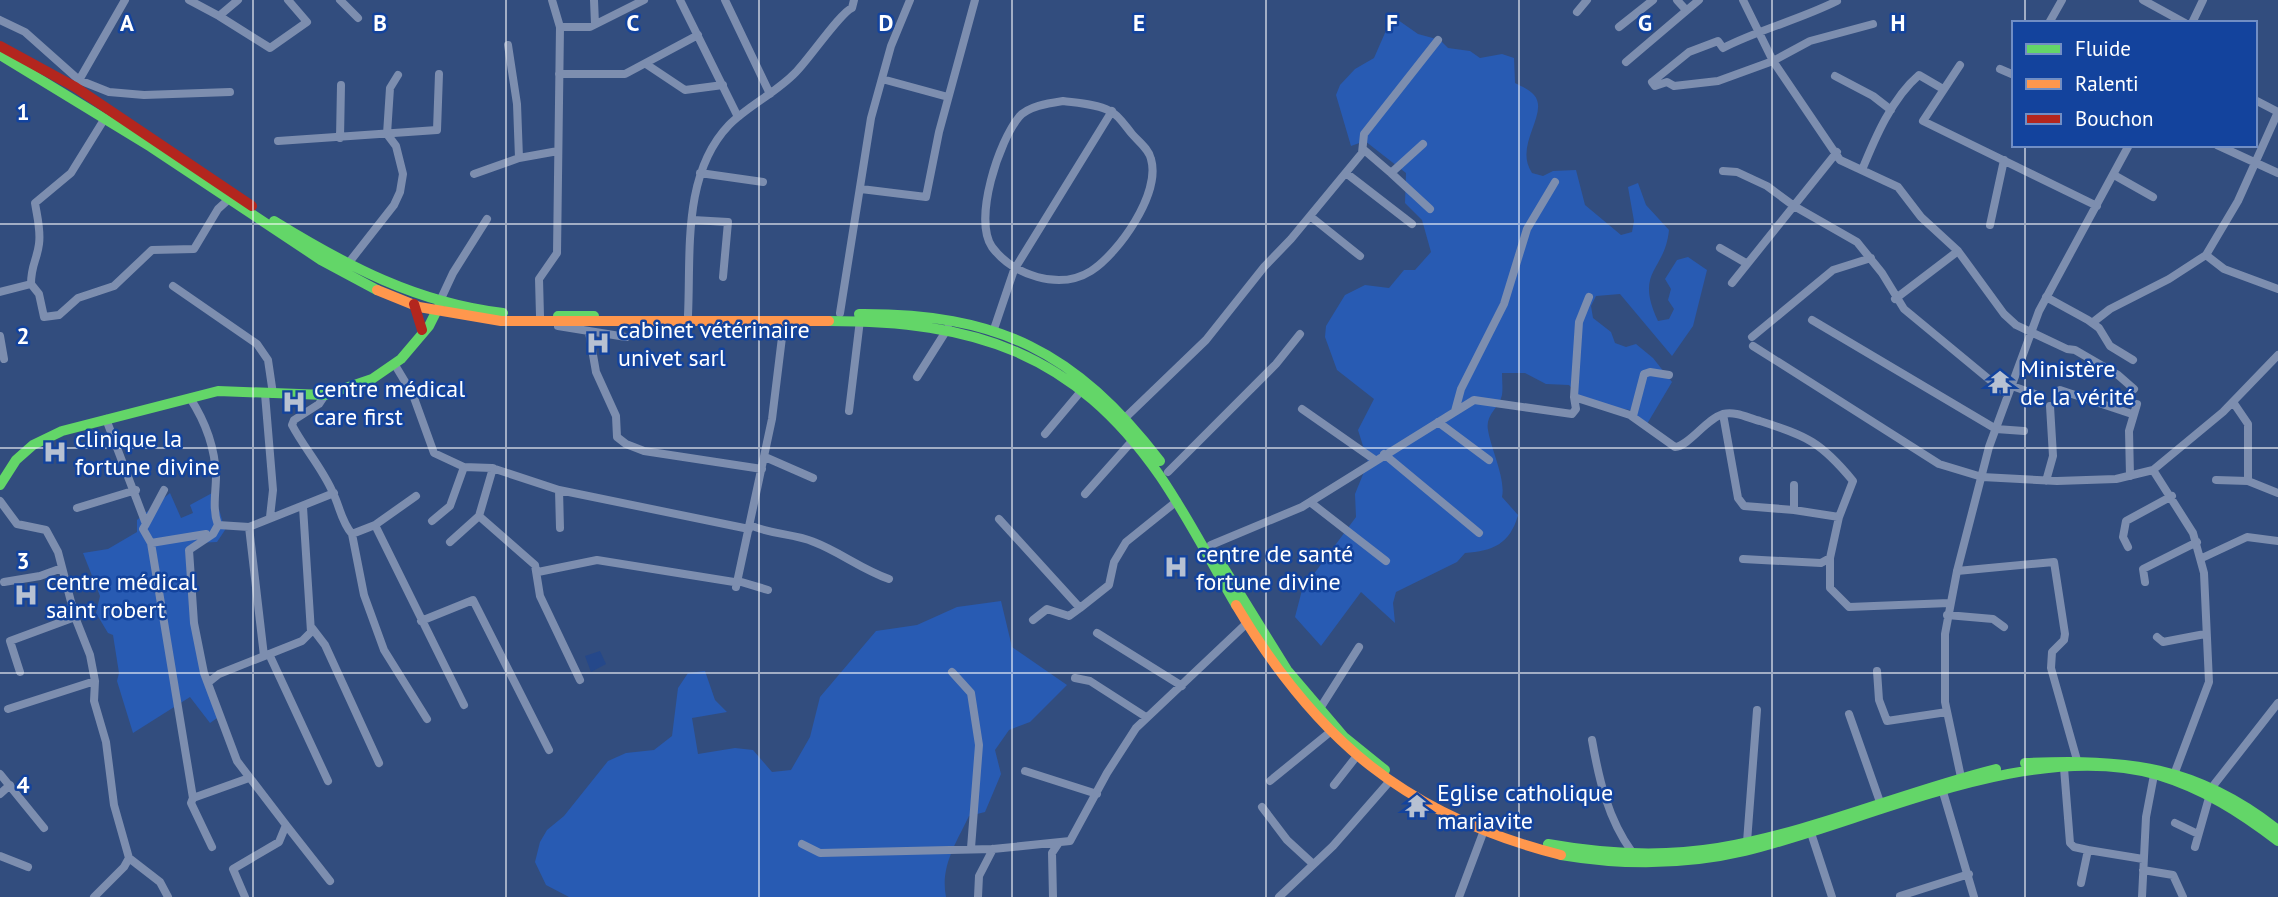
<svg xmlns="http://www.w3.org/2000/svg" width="2278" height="897" viewBox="0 0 2278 897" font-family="'PT Sans',sans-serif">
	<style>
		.green { fill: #285bb3 }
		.water { fill: #25488a }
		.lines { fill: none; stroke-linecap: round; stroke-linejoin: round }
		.street { stroke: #7d8eaf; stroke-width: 8 }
		.fast { stroke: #63d668; stroke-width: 10 }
		.slow { stroke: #ff974d; stroke-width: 10 }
		.jam { stroke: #b3261e; stroke-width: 10 }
		.grid { fill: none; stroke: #fff; stroke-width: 2; stroke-opacity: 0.55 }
		.labels { text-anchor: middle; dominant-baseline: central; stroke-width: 5; stroke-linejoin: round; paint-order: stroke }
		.poi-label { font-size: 24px; fill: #fff; stroke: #13439d; text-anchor: start }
		.grid-label { font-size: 23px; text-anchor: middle; font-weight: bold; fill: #fff; stroke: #13439d; stroke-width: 5; stroke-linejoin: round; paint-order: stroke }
	</style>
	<rect width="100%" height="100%" fill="#324d7e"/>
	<path class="green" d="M 1398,20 L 1418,34 L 1440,40 L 1448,48 L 1470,51 L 1480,58 L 1502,54 L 1514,58 L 1515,83 C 1521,86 1530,90 1534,95 C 1550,113 1513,145 1532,173 L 1543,176 L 1553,171 L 1576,170 L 1585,205 L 1621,235 L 1632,232 L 1634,221 L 1628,187 L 1638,183 L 1646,205 L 1669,230 C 1665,272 1634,270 1658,321 L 1669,319 L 1674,309 L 1668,300 L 1671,289 L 1665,279 L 1677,260 L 1688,257 L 1707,270 L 1693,326 L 1672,356 L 1620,294 L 1596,296 L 1591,306 L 1593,318 L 1611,332 L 1615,343 L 1626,347 L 1636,344 L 1653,358 L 1672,382 L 1644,429 L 1630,410 L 1585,403 L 1569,385 L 1546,384 L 1525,373 L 1502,373 C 1502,380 1503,388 1502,395 C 1499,408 1485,415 1488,430 C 1491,449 1506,479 1502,497 L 1518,515 C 1510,544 1493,551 1465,553 L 1457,562 L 1396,592 L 1393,603 L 1395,623 L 1361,592 L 1321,646 L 1295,617 L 1302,590 L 1356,517 L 1355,494 L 1368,462 L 1358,430 L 1374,399 L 1337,370 L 1325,337 L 1326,326 L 1345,295 L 1365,285 L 1389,288 L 1404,270 L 1415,270 L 1431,252 L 1422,220 L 1405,203 L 1406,173 L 1365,141 L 1351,146 L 1336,95 L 1340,85 L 1355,69 L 1374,58 L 1388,26 Z
		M 214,492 L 225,530 L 217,542 L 196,543 L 189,550 L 199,649 L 220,716 L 210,723 L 190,697 L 133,733 L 117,681 L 119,673 L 113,635 L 108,633 L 96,613 L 100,596 L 83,553 L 108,549 L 137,532 L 137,520 L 170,493 L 181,518 L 193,513 L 190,505 Z
		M 1001,601 L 1012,647 L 1067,685 L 1030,722 L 1009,730 L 995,750 L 1001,774 L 985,812 L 969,816 C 956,843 940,867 946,897 L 569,897 L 546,885 L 535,862 L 540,842 L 547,830 L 564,816 L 608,761 L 626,753 L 654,750 L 672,736 L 678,688 L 688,673 L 705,671 L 715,700 L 727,712 L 692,718 L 698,754 L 735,748 L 753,750 L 772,772 L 791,770 L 810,737 L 820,697 L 876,631 L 917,625 L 957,607 Z"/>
	<path class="water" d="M 600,651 L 606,664 L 591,672 L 585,656 Z"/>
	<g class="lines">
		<path class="street" d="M 189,0 L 219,16 L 238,0
			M 340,0 L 358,18
			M 594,0 L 595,24
			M 680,0 L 738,117
			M 725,0 L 770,94
			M 1677,0 L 1686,10
			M 1743,0 L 1773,61 L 1840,160 L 1898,187 L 1921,217 L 1958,251 L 2004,314 L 2016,325 L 2067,349 L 2075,350 L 2118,375 L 2134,389
			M 2143,0 L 2185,23
			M 1577,12 L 1587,0
			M 219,16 L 270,48 L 307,22 L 288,0
			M 0,20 L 25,32 L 79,80 L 109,92 L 144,95 L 230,92
			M 2049,23 L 2062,0
			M 2192,23 L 2203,0
			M 560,27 L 590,27 L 644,0
			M 1619,27 L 1653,0
			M 508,45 L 517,104 L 519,158
			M 1626,62 L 1699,0
			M 646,64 L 685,90 L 723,85
			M 1960,65 L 1923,121 L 2097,206
			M 2000,69 L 2014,75
			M 559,74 L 625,74 L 698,35
			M 1835,76 L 1873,96 L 1891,110
			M 882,79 L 948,97
			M 78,82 L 125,0
			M 1652,82 L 1655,86 L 1667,82 L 1674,86 L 1718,81 L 1773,61 L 1810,41 L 1873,24
			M 1652,82 L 1689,52 L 1718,41 L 1723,48 C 1760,29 1799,20 1837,1
			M 1063,101 C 1078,103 1097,104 1110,111 C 1118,114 1126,127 1132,134 C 1138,141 1149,149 1151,159 C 1161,193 1119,253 1091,271 C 1059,291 1013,275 992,247 C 973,219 999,141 1019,117 C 1028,106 1050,103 1063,101 Z
			M 340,138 L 341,85
			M 278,141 L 437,130 L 439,74
			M 2217,145 L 2278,173
			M 1363,149 L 1391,173 L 1423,144
			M 1862,170 C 1875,138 1892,98 1919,75 L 1943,89
			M 1723,171 L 1737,172 L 1767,186 L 1794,206 L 1857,242 L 1882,273 L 1904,309 L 2008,395
			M 700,173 L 763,182
			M 1346,173 L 1412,224
			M 1391,173 L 1430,209
			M 474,174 L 519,158 L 558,151
			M 2114,175 L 2153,197
			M 861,189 L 926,197 L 939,132 L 975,0
			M 1310,216 L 1360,256
			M 693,220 L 728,222 L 723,277
			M 1990,225 L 2004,160
			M 1720,248 L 1746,263
			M 2206,255 L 2224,269 L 2278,289
			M 347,265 L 394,205 L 400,192 L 403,174 L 396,146 L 387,134 L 390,88 L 398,75
			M 1732,283 L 1837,152
			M 31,284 L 39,294 L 44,317 L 59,315 L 78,298 L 114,286 L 152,250 L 194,249 L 218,209 L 229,199
			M 173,286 L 257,344 L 268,360 L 273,394
			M 0,292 L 31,284 C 31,265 37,260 39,244 C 41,230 37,216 35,203 L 71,173 L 105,118
			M 2046,297 L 2088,320 L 2099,328 L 2110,346 L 2133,360
			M 1895,299 L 1958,251
			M 439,303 L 453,273 L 487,219
			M 840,313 L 871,118 L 891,46 L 910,0
			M 688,315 C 691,253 682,174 729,125 C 749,105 776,93 796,72 C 809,59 841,12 852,8 L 854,0
			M 540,316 L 539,279 L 557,253 L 560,27 L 552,0
			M 1812,320 L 1996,429 L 2024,431
			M 2092,323 L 2110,309 L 2169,279 L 2206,255 L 2238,201 L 2278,112 L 2255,100
			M 558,326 L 626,337
			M 589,332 L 596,372 L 616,416 L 617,437 L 626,444 L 644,451 L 762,469
			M 993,332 L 1014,270 L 1112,111
			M 0,336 L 4,359
			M 1752,337 L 1833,270 L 1871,258
			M 1753,346 L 1939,464 L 1982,477 L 2057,481 L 2116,479 L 2153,470 L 2223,412 L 2278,355
			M 395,365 L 413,395 L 434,453 L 464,467 L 492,468 L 559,490
			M 917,377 L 948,328
			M 2012,386 L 2035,394
			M 2060,390 L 2132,414
			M 265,394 L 273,490 L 270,517
			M 325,395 L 319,404 L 294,420 L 292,425 C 304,448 323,469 333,493 C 340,507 341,521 352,534 L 375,525 L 416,496
			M 1574,397 L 1579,322 L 1589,297
			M 190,398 C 205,421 215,448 216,476 C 216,492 212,509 218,525 L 249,527 L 334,493
			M 2233,402 L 2248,424 L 2248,481 L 2278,493
			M 1302,409 L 1375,460
			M 849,411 L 860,320
			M 1455,411 L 1461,389 L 1504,304 L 1527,229 L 1555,182
			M 1723,414 L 1738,498 L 1744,506 L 1794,510
			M 1633,416 L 1644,374 L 1650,372 L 1669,375
			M 1126,417 L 1206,340 L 1264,267 L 1291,239 L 1362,153 L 1364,134 L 1438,40
			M 106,419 L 146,524 L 143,529 L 151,543 L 193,798 L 191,803 L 212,847
			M 1438,422 L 1489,460
			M 1045,434 L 1082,390
			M 1384,454 L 1479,533
			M 765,457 L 813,478
			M 2153,470 L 2193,533 L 2204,573 L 2209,682 L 2175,772
			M 1168,472 L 1276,364 L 1300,334
			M 2130,476 L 2129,431 L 2137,404
			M 2216,480 L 2248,481
			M 2046,481 L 2053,456 L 2050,406
			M 1794,485 L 1794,510 L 1839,517
			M 1085,494 L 1133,440
			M 0,501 L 17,524 L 46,530 L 58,552 L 75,617 L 90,655 L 95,681 L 94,701 L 106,742 L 114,805 L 129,858 L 160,882 L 168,897
			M 1310,502 L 1386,561
			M 77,508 L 136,490
			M 479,516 L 535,565 L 540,596 L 580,680
			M 999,519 L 1080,608 L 1109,585 L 1114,562 L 1126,542 L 1177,501
			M 432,521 L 450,506 L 464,467
			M 146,524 L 164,490
			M 218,525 L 213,534 L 189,550 L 194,623 L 204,673 L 237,761 L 286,825 L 279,842 L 233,869 L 245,897
			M 375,525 L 464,705
			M 750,525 C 771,535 793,533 814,542 C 840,552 861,569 889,579
			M 249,527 L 264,656
			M 560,528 L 559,490 L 749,529
			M 352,534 L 364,595 L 384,650 L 427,719
			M 450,542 L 479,516 L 493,468
			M 151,543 L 206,534
			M 1211,545 L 1302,507 L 1474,400 L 1572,414 L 1576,409 L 1574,397 L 1630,415 L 1675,447 C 1689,446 1706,419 1723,414 C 1736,411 1748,418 1760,421 C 1807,436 1821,442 1853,481 L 1839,517 L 1830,558 L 1821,563 L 1743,559
			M 2128,547 L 2123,537 L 2126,521 L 2172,496
			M 1830,558 L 1830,588 L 1849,607 L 1949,603
			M 2202,558 L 2247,537 L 2278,541
			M 1957,571 L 2054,562 L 2065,634 L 2064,640 L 2052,652 L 2051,668 L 2077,760
			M 538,572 L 597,560 L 734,582
			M 738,581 L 768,590
			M 4,582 L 40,576 L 62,568
			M 2145,582 L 2143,569 L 2197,542
			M 736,587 L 772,419 L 784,321
			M 1947,615 L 1993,619 L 2004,627
			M 1033,620 L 1047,609 L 1069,616 L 1080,608
			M 421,621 L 473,600 L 549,750
			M 312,628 L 325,645 L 379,763
			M 1097,633 L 1182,686
			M 2157,637 L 2163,642 L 2205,634
			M 269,654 L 328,781
			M 1877,671 L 1879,700 L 1887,721 L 1947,712
			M 20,672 L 10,641 L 75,617
			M 952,672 L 971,693 L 979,745 L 971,848
			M 1075,678 L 1090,681 L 1146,717
			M 209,682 L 219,674 L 302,641 L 311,632 L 303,507
			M 8,709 L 95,681
			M 1319,710 L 1359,647
			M 1849,714 L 1880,802
			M 1592,740 C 1599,780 1608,819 1632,852
			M 2064,768 L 2070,843 L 2074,847 L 2088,850 L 2081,883
			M 1025,771 L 1097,794
			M 0,774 L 44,828
			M 1270,781 L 1335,728
			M 1962,782 L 1945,702 L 1945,634 L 1957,571 L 1989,447 L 2039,311 L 2129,145
			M 1334,785 L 1356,757
			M 2213,786 L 2278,703
			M 1943,792 L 1974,897
			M 0,794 L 10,785
			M 193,798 L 249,778
			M 1262,807 L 1287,840 L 1312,863
			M 2175,823 L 2198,834
			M 286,825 L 330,881
			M 1810,830 L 1832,897
			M 1747,842 L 1757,710
			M 802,844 L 820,853 L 993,849 L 1070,841 L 1107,773 L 1136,728 L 1247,623
			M 2195,847 L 2210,794
			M 2088,850 L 2143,859
			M 0,856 L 28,867
			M 2143,870 L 2173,875 L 2183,897
			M 1900,896 L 1969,874
			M 94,897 L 124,867 L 129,858
			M 978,897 L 979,876 L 993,849
			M 1053,897 L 1052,853 L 1058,844
			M 1279,897 L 1333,846 L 1389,782
			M 1459,897 L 1483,833
			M 2142,897 L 2146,817 L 2154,775"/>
		<path class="fast" d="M 0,55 L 151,147 L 321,260 L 377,290
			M 274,221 C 347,266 417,303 503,313
			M 859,314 C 998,313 1075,351 1160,461
			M 558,316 L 594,316
			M 829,321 C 974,321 1074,352 1160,476 C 1188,517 1211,562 1236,605
			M 0,485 L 16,460 L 33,445 L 62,431 L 218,391 L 325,395 L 372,379 L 401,359 L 429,326 L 438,308
			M 1222,565 L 1287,670 L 1344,737 L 1385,770
			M 2025,763 C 2127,759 2196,765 2278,830
			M 1548,844 C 1604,854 1662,857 1718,848 C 1813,832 1903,792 1996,769
			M 1561,855 C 1621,865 1686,865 1745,851 C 1869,821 2030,738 2158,775 C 2204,789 2240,812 2278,841"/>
		<path class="slow" d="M 377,290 L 419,307 L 501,321 L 829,321
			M 1236,605 C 1317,741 1407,816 1561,855"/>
		<path class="jam" d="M 0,46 L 75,87 L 252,206
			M 414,304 L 422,330"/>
	</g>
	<path class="grid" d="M 253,0 L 253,897M 506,0 L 506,897M 759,0 L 759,897M 1012,0 L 1012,897M 1266,0 L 1266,897M 1519,0 L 1519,897M 1772,0 L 1772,897M 2025,0 L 2025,23M 2025,145 L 2025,897M 0,224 L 2278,224M 0,448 L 2278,448M 0,673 L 2278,673"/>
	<defs>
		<g id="hospital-bare" transform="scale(1.89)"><path d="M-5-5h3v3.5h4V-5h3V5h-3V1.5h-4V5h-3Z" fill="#b7c1d2" stroke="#13439d" stroke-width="2.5" paint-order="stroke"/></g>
		<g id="temple-bare" transform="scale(1.89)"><path d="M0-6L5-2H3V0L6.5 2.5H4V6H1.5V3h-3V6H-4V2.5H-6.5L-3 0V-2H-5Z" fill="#b7c1d2" stroke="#13439d" stroke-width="2.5" paint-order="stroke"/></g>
	</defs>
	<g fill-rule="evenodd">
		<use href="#hospital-bare" x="598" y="343"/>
		<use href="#temple-bare" x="2000" y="382"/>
		<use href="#hospital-bare" x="294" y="402"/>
		<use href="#hospital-bare" x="55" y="452"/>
		<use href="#hospital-bare" x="1176" y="567"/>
		<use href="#hospital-bare" x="26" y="595"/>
		<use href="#temple-bare" x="1417" y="806"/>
	</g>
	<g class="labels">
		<g class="poi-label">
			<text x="618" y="329">cabinet vétérinaire<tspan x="618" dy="28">univet sarl</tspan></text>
			<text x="2020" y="368">Ministère<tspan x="2020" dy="28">de la vérité</tspan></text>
			<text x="314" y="388">centre médical<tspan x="314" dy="28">care first</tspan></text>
			<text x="75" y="438">clinique la<tspan x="75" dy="28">fortune divine</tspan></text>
			<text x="1196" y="553">centre de santé<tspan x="1196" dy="28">fortune divine</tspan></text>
			<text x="46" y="581">centre médical<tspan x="46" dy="28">saint robert</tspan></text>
			<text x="1437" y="792">Eglise catholique<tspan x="1437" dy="28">mariavite</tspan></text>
		</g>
	</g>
	<g class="grid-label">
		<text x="127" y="31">A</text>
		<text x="380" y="31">B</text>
		<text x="633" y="31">C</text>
		<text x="886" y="31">D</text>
		<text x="1139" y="31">E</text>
		<text x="1392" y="31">F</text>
		<text x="1645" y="31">G</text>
		<text x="1898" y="31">H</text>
		<text x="23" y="120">1</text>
		<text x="23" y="344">2</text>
		<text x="23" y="569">3</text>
		<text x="23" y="793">4</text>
	</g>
	<rect x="2012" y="21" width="245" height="126" fill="#13439d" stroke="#718ec4" stroke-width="2"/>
	<rect x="2026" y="44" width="35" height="10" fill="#63d668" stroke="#718ec4" stroke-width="2"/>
	<text x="2075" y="56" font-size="21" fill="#ffffff">Fluide</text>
	<rect x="2026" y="79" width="35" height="10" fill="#ff974d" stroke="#718ec4" stroke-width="2"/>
	<text x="2075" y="91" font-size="21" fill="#ffffff">Ralenti</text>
	<rect x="2026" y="114" width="35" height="10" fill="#b3261e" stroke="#718ec4" stroke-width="2"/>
	<text x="2075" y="126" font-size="21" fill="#ffffff">Bouchon</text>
</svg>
